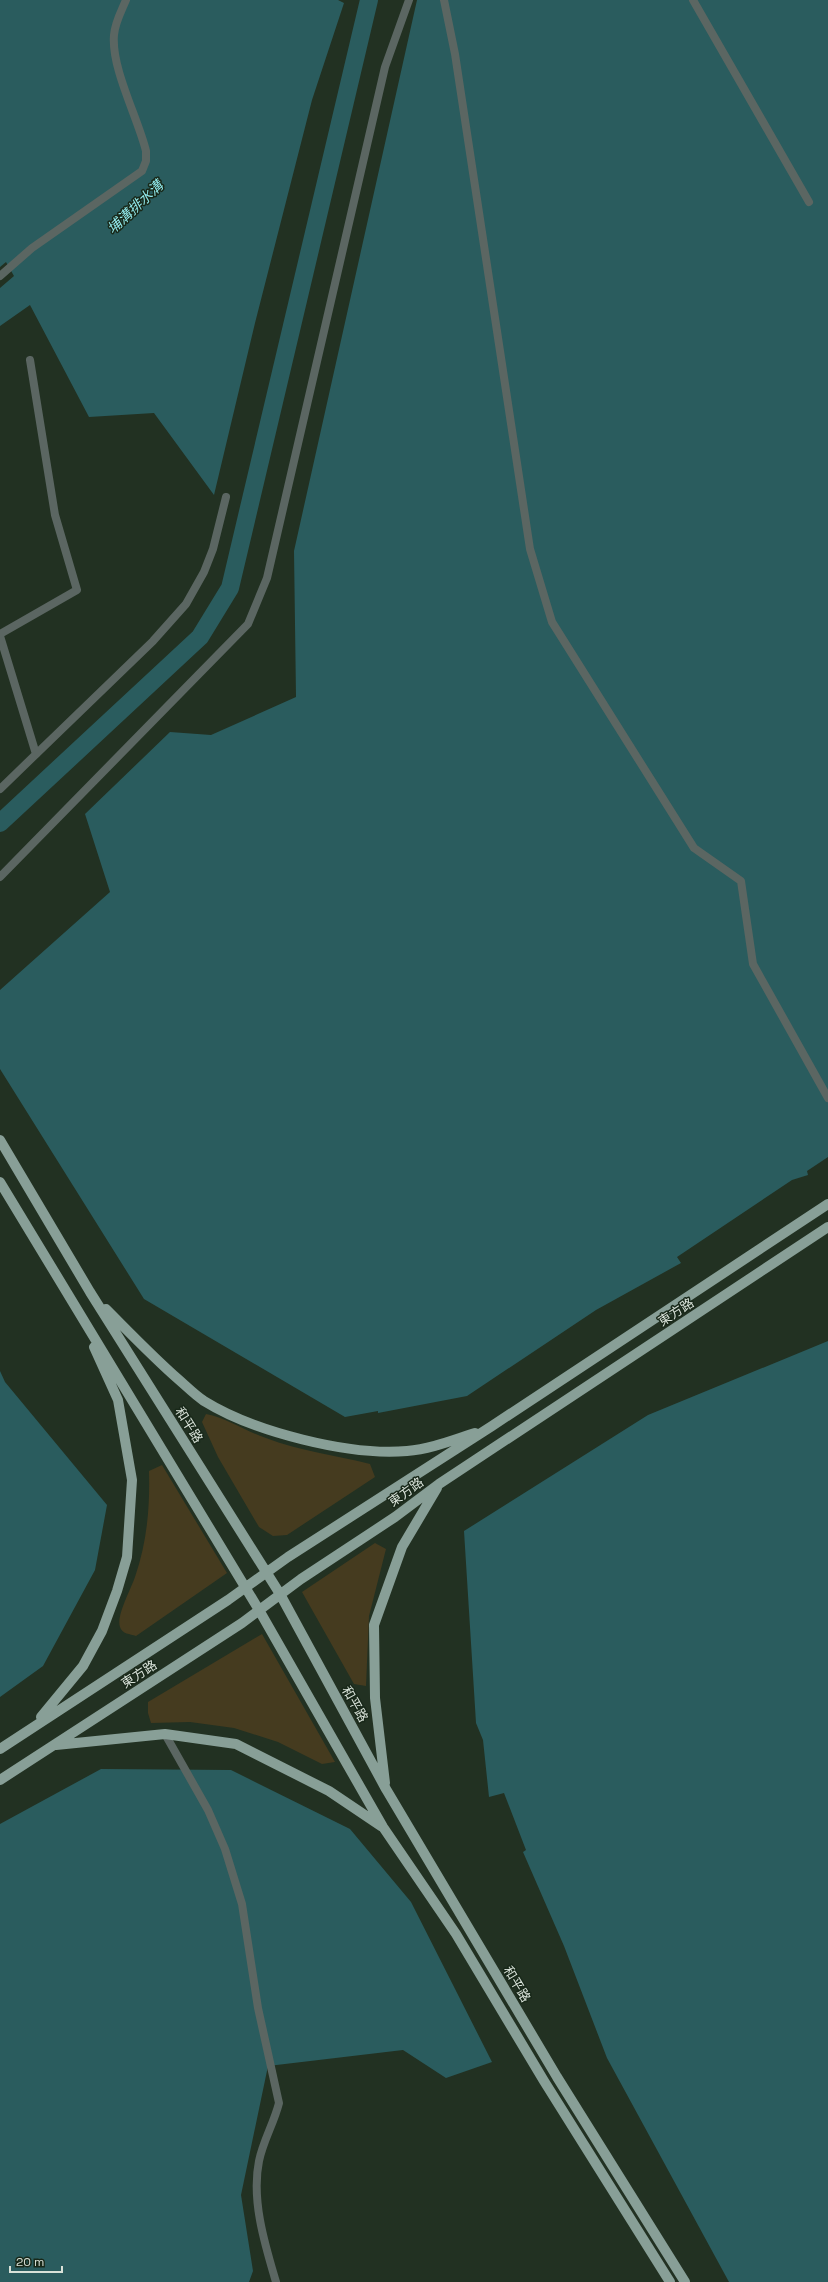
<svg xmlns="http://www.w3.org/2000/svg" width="828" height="2282" viewBox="0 0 828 2282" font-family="'Space Grotesk','Noto Sans TC',sans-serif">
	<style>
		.green { fill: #453b1f }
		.water { fill: #2a5c5e }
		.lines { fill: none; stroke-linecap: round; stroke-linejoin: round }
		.canal { stroke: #2a5c5e; stroke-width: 18 }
		.lane { stroke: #5b6662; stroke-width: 8 }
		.primary { stroke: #889f97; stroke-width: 10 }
		.labels { text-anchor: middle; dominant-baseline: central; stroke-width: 3; stroke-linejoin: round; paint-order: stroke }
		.street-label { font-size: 13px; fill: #d9e2d9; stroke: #182819 }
		.water-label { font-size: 14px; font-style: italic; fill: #90e7ea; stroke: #182819 }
	</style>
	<rect width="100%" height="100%" fill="#223122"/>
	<path class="green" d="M 206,1414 C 227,1418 245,1431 266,1438 C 299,1451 335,1455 370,1464 L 375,1477 L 287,1535 L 273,1536 L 259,1527 L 218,1457 L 202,1422 Z
		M 162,1465 L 227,1573 L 136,1636 C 130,1634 122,1634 120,1627 C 116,1616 131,1589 135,1577 C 147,1542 150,1508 149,1471 Z
		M 375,1543 L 386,1549 L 369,1616 L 366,1686 L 354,1684 L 302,1592 Z
		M 262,1634 L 335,1762 L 322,1764 L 278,1742 L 234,1728 L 190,1722 L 151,1723 L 148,1713 L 148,1702 Z"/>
	<path class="water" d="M 0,0 L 338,0 L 344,3 L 312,100 L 255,323 L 214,495 L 154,413 L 89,417 L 30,305 L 0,326 L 0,288 L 14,276 L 6,262 L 0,267 Z
		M 417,0 L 828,0 L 828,1157 L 807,1171 L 808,1175 L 792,1180 L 677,1257 L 681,1263 L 596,1310 L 467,1396 L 378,1413 L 378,1411 L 345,1417 L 144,1299 L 0,1069 L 0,990 L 110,892 L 85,814 L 170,732 L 211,735 L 296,697 L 294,551 Z
		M 828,1341 L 828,2282 L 729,2282 L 607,2058 L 564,1946 L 523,1852 L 526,1850 L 504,1793 L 489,1797 L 483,1740 L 476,1723 L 464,1531 L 648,1415 Z
		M 0,1371 L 5,1382 L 107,1505 L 95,1570 L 43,1666 L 0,1697 Z
		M 101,1769 L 231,1770 L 350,1829 L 411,1902 L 492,2062 L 446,2078 L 403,2050 L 268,2066 L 241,2195 L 253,2271 L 249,2282 L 0,2282 L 0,1824 Z"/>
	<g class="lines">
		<path class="canal" d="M 0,823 L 200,637 L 230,588 L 369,0"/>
		<path class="lane" d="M 444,0 L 455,54 L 530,549 L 552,622 L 694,848 L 741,881 L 753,964 L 828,1098
			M 693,0 L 809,202
			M 0,276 L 32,248 L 142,171 L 146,161 L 146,151 C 138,118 111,68 114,35 C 115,22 121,12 126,0
			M 0,634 L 77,590 L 55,515 L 30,360
			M 0,636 L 36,754
			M 0,789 L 153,641 L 186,604 L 204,572 L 213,549 L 226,497
			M 0,877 L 248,624 L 267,578 L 385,67 L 409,0
			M 165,1734 L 208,1810 L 225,1849 L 242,1904 L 258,2008 L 279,2103 C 274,2123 263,2141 259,2161 C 251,2200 265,2245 276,2282"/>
		<path class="primary" d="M 0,1140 L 90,1292 L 280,1594 L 386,1789 L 557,2077 L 685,2282
			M 0,1182 L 259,1610 L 383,1827 L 456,1934 L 544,2081 L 670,2282
			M 106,1309 C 130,1333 153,1357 178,1379 C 186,1386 195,1395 204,1401 C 254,1432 349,1456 407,1451 C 431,1449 453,1440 475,1433
			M 41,1717 L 83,1666 L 102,1631 L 117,1591 L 127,1557 L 132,1480 L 118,1400 L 94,1347
			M 56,1745 L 165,1734 L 236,1744 L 329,1791 L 381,1826
			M 0,1749 L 228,1600 L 288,1557 L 492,1426 L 828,1204
			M 0,1780 L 242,1623 L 301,1579 L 395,1517 L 439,1484 L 828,1227
			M 385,1783 L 375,1698 L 374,1625 L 402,1547 L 437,1488"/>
	</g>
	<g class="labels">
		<g class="street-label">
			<text transform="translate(676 1312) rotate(-33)">東方路</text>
			<text transform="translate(189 1425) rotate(58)">和平路</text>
			<text transform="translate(406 1492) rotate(-36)">東方路</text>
			<text transform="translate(139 1674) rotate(-33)">東方路</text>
			<text transform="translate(355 1704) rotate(61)">和平路</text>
			<text transform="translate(517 1984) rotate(59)">和平路</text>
		</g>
		<g class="water-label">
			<text transform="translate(135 207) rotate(-43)">埔溝排水溝</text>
		</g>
	</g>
	<path d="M10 2266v6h52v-6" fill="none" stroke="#d9e2d9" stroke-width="2"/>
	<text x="16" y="2266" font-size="12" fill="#d9e2d9" stroke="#182819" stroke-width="3" paint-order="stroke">20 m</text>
</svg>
